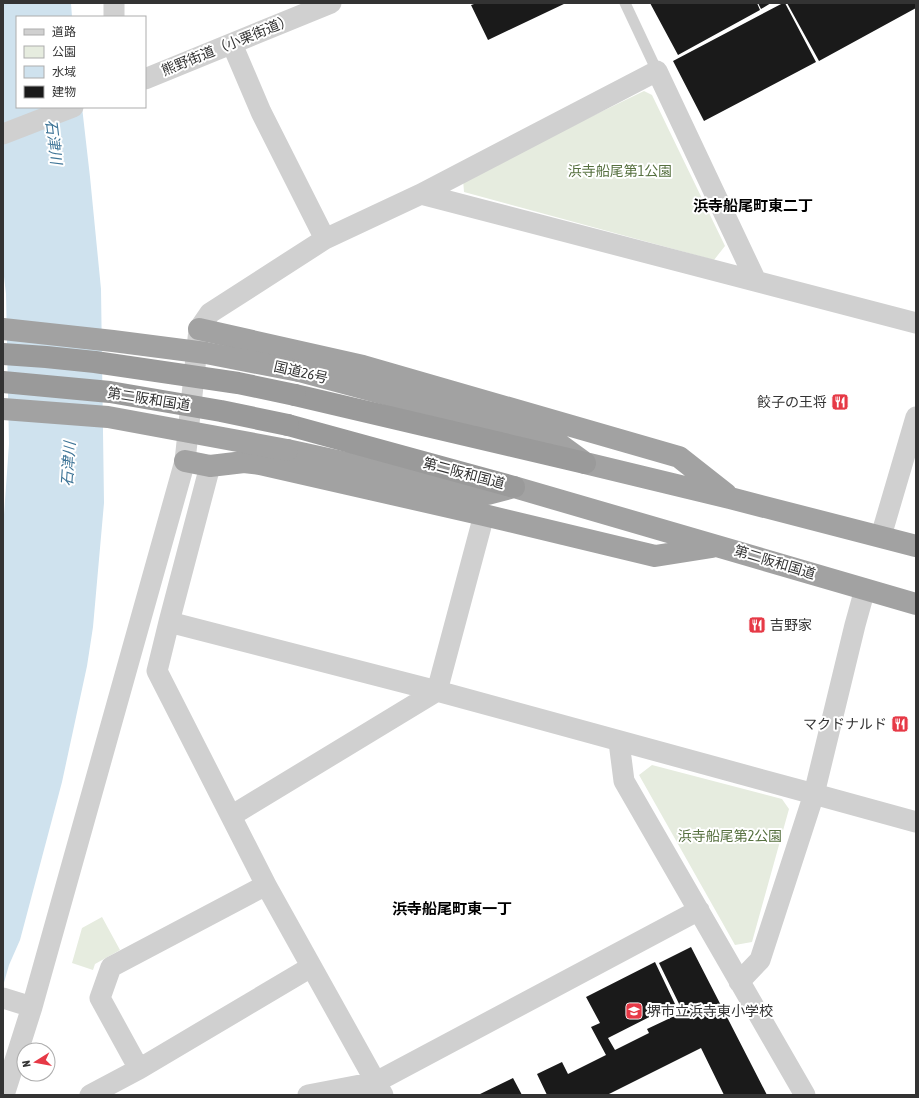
<svg xmlns="http://www.w3.org/2000/svg" width="919" height="1098" viewBox="0 0 919 1098" font-family="'Asap Condensed','Noto Sans JP',sans-serif">
	<style>
		.green { fill: #e6ecdf }
		.water { fill: #cfe2ee }
		.building { fill: #1a1a1a }
		.lines { fill: none; stroke-linecap: round; stroke-linejoin: round }
		.service { stroke: #d0d0d0; stroke-width: 11 }
		.minor { stroke: #d0d0d0; stroke-width: 21 }
		.trunk { stroke: #a2a2a2; stroke-width: 22 }
		.motorway { stroke: #9a9a9a; stroke-width: 22 }
		.trunk-bridge { stroke: #a2a2a2; stroke-width: 22 }
		.motorway-bridge { stroke: #9a9a9a; stroke-width: 22 }
		.labels { text-anchor: middle; dominant-baseline: central; stroke-width: 4; stroke-linejoin: round; paint-order: stroke }
		.street-label { font-size: 14px; fill: #333; stroke: #fff }
		.park-label { font-size: 14px; fill: #56703f; stroke: #fff }
		.poi-label { font-size: 14px; fill: #333; stroke: #fff; text-anchor: end }
		.water-label { font-size: 15px; font-style: italic; fill: #3f7597; stroke: #fff }
		.neighbourhood-label { font-size: 15px; font-weight: bold; fill: #000; stroke: #fff }
	</style>
	<rect width="100%" height="100%" fill="#fff"/>
	<path class="green" d="M 644,91 L 652,95 L 725,246 L 714,260 L 464,192 L 463,179 Z
		M 652,765 L 782,799 L 789,809 L 752,942 L 735,945 L 639,775 Z
		M 102,917 L 120,950 L 95,964 L 93,970 L 72,963 L 82,928 Z"/>
	<path class="water" d="M 3,3 L 71,3 L 72,17 L 17,17 L 17,107 L 82,107 L 90,177 L 101,289 L 104,503 L 93,627 L 87,666 L 62,782 L 20,940 L 9,965 L 3,986 L 3,529 L 9,444 L 6,294 L 3,268 Z"/>
	<path class="building" d="M 477,3 L 566,3 L 488,40 L 471,5 Z
		M 650,3 L 757,3 L 760,10 L 678,55 Z
		M 758,3 L 771,3 L 761,9 Z
		M 783,3 L 785,3 L 816,62 L 704,121 L 673,61 Z
		M 787,3 L 916,3 L 916,8 L 819,61 Z
		M 691,947 L 767,1095 L 724,1095 L 701,1048 L 607,1095 L 547,1095 L 537,1074 L 562,1062 L 568,1074 L 606,1055 L 591,1027 L 600,1023 L 586,997 L 655,962 L 675,1004 L 608,1038 L 615,1050 L 649,1033 L 647,1029 L 683,1012 L 659,963 Z
		M 513,1078 L 522,1095 L 478,1095 Z"/>
	<g class="lines">
		<path class="service" d="M 625,3 L 657,71"/>
		<path class="minor" d="M 114,3 L 114,17
			M 232,44 L 261,112 L 325,239
			M 145,79 L 331,3
			M 3,134 L 73,107
			M 421,194 L 657,71 L 756,281
			M 210,466 L 169,622 L 437,691 L 814,794 L 855,625 L 865,589
			M 881,536 L 916,417
			M 169,622 L 157,671 L 266,885 L 383,1095
			M 619,742 L 624,781 L 805,1095
			M 231,816 L 437,691 L 484,515
			M 739,982 L 760,960 L 814,794 L 916,822
			M 3,998 L 32,1007
			M 139,1069 L 100,998 L 111,967 L 266,885
			M 4,1095 L 32,1007 L 185,461 L 199,329 L 210,313 L 325,239 L 421,194 L 916,323
			M 90,1095 L 139,1069 L 311,967
			M 308,1095 L 376,1082 L 699,910"/>
		<path class="trunk" d="M 199,329 L 363,366 L 679,457 L 726,494
			M 299,371 L 552,439 L 585,463 L 730,498 L 916,546
			M 287,450 L 488,494 L 514,487 L 916,604
			M 185,461 L 210,466 L 244,462 L 260,464 L 484,515 L 655,556 L 712,547"/>
		<path class="motorway" d="M 295,395 L 585,463
			M 288,425 L 514,487"/>
		<path class="trunk-bridge" d="M 3,329 L 113,341 L 206,353 L 299,371
			M 3,409 L 108,417 L 287,450"/>
		<path class="motorway-bridge" d="M 3,354 L 46,357 L 95,362 L 238,383 L 295,395
			M 3,382 L 110,392 L 221,411 L 288,425"/>
	</g>
	<defs>
		<g id="restaurant-square" transform="scale(0.9)"><rect x="-9" y="-9" width="18" height="18" rx="4" fill="#e63946" stroke="#fff"/><path d="M-5-6h1v4h1v-4h1v4h1v-4h1v5L-1.5 .5V6h-2V.5L-5-1ZM5-6V6H3V1.5H1.5Q1.5-4 5-6Z" fill="#fff"/></g>
		<g id="school-square" transform="scale(0.9)"><rect x="-9" y="-9" width="18" height="18" rx="4" fill="#e63946" stroke="#fff"/><path d="M0-5L7-2L0 1L-7-2ZM-4 1L0 2.5L4 1V4Q0 6-4 4Z" fill="#fff"/></g>
	</defs>
	<g fill-rule="evenodd">
		<use href="#restaurant-square" x="840" y="402"/>
		<use href="#restaurant-square" x="757" y="625"/>
		<use href="#restaurant-square" x="900" y="724"/>
		<use href="#school-square" x="634" y="1011"/>
	</g>
	<g class="labels">
		<g class="street-label">
			<text transform="translate(227 45) rotate(-22)">熊野街道（小栗街道）</text>
			<text transform="translate(301 372) rotate(13)">国道26号</text>
			<text transform="translate(149 399) rotate(9)">第二阪和国道</text>
			<text transform="translate(464 473) rotate(15)">第二阪和国道</text>
			<text transform="translate(775 562) rotate(17)">第二阪和国道</text>
		</g>
		<g class="park-label">
			<text x="620" y="171">浜寺船尾第1公園</text>
			<text x="730" y="836">浜寺船尾第2公園</text>
		</g>
		<g class="poi-label">
			<text x="827" y="402">餃子の王将</text>
			<text x="770" y="625" text-anchor="start">吉野家</text>
			<text x="887" y="724">マクドナルド</text>
			<text x="647" y="1011" text-anchor="start">堺市立浜寺東小学校</text>
		</g>
		<g class="water-label">
			<text transform="translate(54 142) rotate(83)">石津川</text>
			<text transform="translate(68 464) rotate(-86)">石津川</text>
		</g>
		<g class="neighbourhood-label">
			<text x="753" y="205">浜寺船尾町東二丁</text>
			<text x="452" y="908">浜寺船尾町東一丁</text>
		</g>
	</g>
	<rect width="919" height="1098" fill="none" stroke="#333333" stroke-width="8"/>
	<rect x="16" y="16" width="130" height="92" fill="#ffffff" stroke="#adadad"/>
	<rect x="24" y="29" width="20" height="6" fill="#d0d0d0" stroke="#adadad"/>
	<text x="52" y="36" font-size="12" fill="#333333">道路</text>
	<rect x="24" y="46" width="20" height="12" fill="#e6ecdf" stroke="#adadad"/>
	<text x="52" y="56" font-size="12" fill="#333333">公園</text>
	<rect x="24" y="66" width="20" height="12" fill="#cfe2ee" stroke="#adadad"/>
	<text x="52" y="76" font-size="12" fill="#333333">水域</text>
	<rect x="24" y="86" width="20" height="12" fill="#1a1a1a" stroke="#adadad"/>
	<text x="52" y="96" font-size="12" fill="#333333">建物</text>
	<g transform="translate(36 1062) rotate(259)"><circle r="19" fill="#ffffff" stroke="#adadad"/>
	<path d="M0-3L7 15L0 10L-7 15Z" fill="#e63946"/>
	<text y="-6" font-size="11" font-weight="bold" text-anchor="middle" fill="#333333">N</text>
	</g>
</svg>
